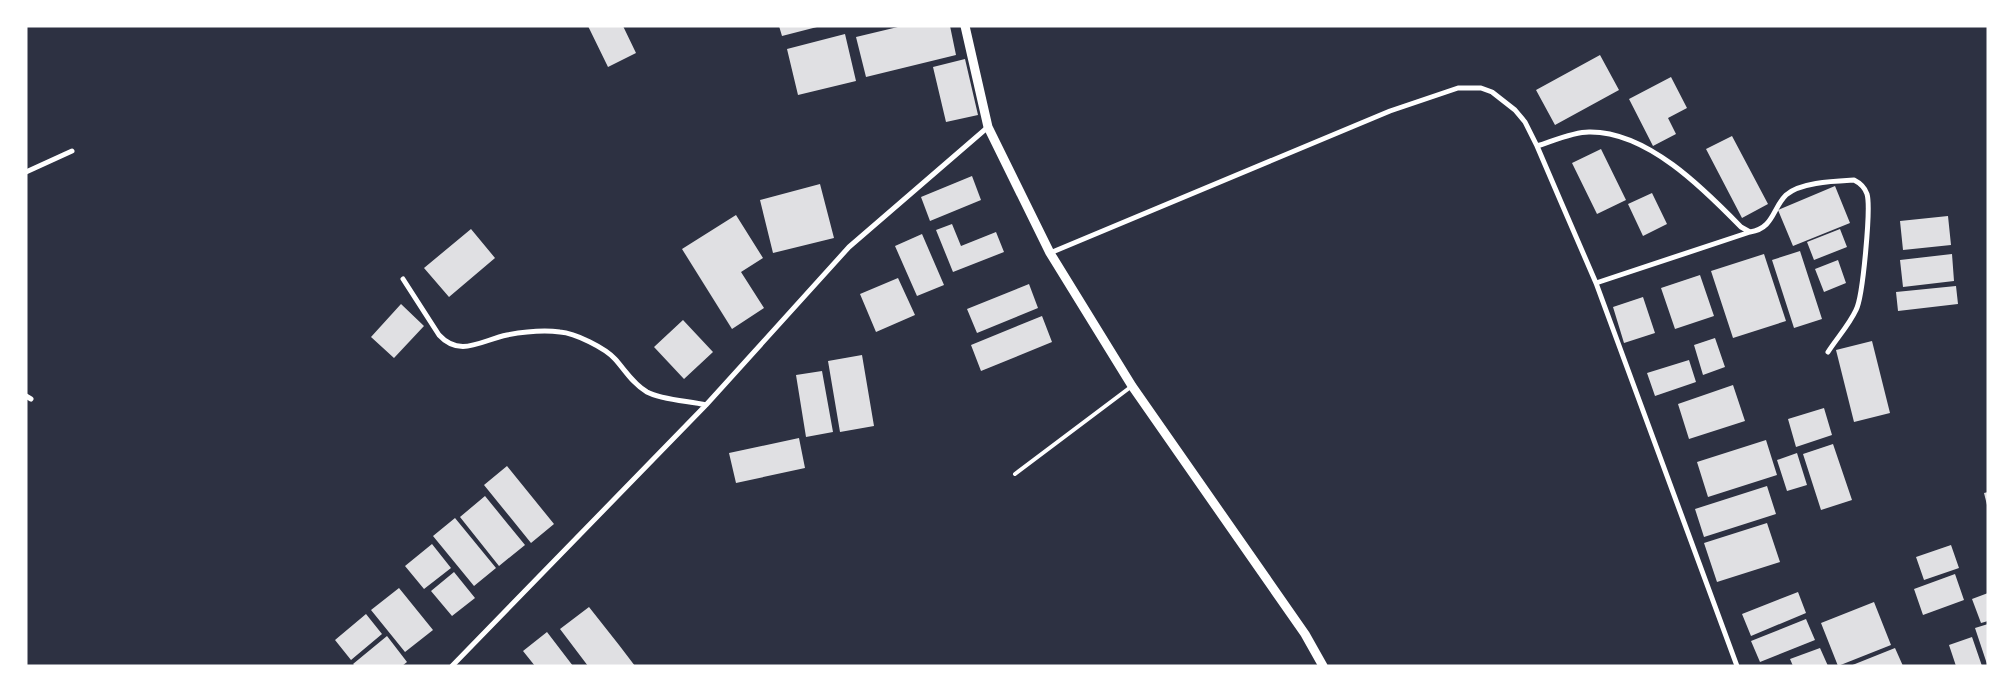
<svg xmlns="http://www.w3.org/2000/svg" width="2014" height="692" viewBox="0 0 2014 692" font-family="Inter,sans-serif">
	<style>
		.building { fill: #e0e0e3 }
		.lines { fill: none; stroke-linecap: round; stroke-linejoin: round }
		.service { stroke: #fff; stroke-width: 4 }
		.minor { stroke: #fff; stroke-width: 5 }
		.tertiary { stroke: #fff; stroke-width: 9 }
	</style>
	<rect width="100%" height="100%" fill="#2d3142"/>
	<path class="building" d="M 588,26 L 623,26 L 636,53 L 608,67 Z
		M 779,26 L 817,26 L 817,27 L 782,36 Z
		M 902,26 L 950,26 L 956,55 L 866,77 L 856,37 Z
		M 845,34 L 856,81 L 798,95 L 787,49 Z
		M 1600,55 L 1619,90 L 1555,125 L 1536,90 Z
		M 965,59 L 978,115 L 946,122 L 933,67 Z
		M 1671,77 L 1687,108 L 1668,118 L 1676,134 L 1653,146 L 1629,99 Z
		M 1732,136 L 1768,204 L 1742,218 L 1706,149 Z
		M 1601,149 L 1626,200 L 1597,214 L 1572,163 Z
		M 972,176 L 981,200 L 930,221 L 921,197 Z
		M 820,184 L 834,238 L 773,253 L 760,200 Z
		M 1835,186 L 1850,223 L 1793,246 L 1778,210 Z
		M 1652,193 L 1667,224 L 1643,236 L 1628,204 Z
		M 736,215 L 763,258 L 741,272 L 764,308 L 732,329 L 682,249 Z
		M 1948,216 L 1951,245 L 1903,250 L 1900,221 Z
		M 952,224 L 961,246 L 996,232 L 1004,252 L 953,272 L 936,230 Z
		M 471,229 L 495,258 L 449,297 L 424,268 Z
		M 1840,229 L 1847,247 L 1814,260 L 1807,242 Z
		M 922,234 L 944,285 L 917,296 L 895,246 Z
		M 1800,251 L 1822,319 L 1794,328 L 1772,260 Z
		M 1764,254 L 1786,321 L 1733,338 L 1711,271 Z
		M 1952,254 L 1954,281 L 1903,287 L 1900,260 Z
		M 1838,260 L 1846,283 L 1824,292 L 1815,269 Z
		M 1700,275 L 1714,316 L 1675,329 L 1661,288 Z
		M 898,278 L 915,315 L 876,332 L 860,294 Z
		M 1029,284 L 1038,308 L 977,333 L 967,309 Z
		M 1956,286 L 1958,304 L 1898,311 L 1896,292 Z
		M 1643,297 L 1655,333 L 1624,343 L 1613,307 Z
		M 401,304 L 424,326 L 394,358 L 371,337 Z
		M 1042,316 L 1052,342 L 981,371 L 971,345 Z
		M 683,320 L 713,352 L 684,379 L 654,347 Z
		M 1715,338 L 1725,367 L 1703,375 L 1694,345 Z
		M 1872,341 L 1890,413 L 1854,422 L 1836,350 Z
		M 862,355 L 874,426 L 840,432 L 828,361 Z
		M 1689,360 L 1696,382 L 1655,396 L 1647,373 Z
		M 822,371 L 833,432 L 806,437 L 796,375 Z
		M 1733,385 L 1745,421 L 1689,439 L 1678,404 Z
		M 1824,408 L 1832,435 L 1796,447 L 1788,419 Z
		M 799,438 L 805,468 L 736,483 L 729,453 Z
		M 1766,440 L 1777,475 L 1708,497 L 1697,462 Z
		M 1833,444 L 1852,500 L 1821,510 L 1803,454 Z
		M 1797,453 L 1807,485 L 1787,491 L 1777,460 Z
		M 507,466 L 554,524 L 531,543 L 484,485 Z
		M 1767,486 L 1776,514 L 1704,537 L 1695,509 Z
		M 1988,492 L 1988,505 L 1987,505 L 1984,493 Z
		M 485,496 L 525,545 L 499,566 L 460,517 Z
		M 455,518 L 496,568 L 474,586 L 433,536 Z
		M 1767,523 L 1780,562 L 1717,582 L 1704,543 Z
		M 432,544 L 451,568 L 424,589 L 405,566 Z
		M 1951,545 L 1959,568 L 1924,580 L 1916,557 Z
		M 454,572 L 475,598 L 452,616 L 431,591 Z
		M 1955,574 L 1964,600 L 1923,615 L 1914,589 Z
		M 399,588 L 433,630 L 405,652 L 371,610 Z
		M 1798,592 L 1806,613 L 1751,636 L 1742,614 Z
		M 1988,593 L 1988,621 L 1981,623 L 1972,599 Z
		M 1874,602 L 1891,645 L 1838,666 L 1821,623 Z
		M 589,607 L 619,645 L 635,666 L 588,666 L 560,629 Z
		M 366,614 L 382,634 L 351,660 L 335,640 Z
		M 1806,619 L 1815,640 L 1760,662 L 1751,641 Z
		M 1988,624 L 1988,664 L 1987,664 L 1975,628 Z
		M 547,632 L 573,666 L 535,666 L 523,651 Z
		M 387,636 L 407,662 L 402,666 L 355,666 L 353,664 Z
		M 1972,637 L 1982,666 L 1956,666 L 1949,645 Z
		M 1820,648 L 1828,666 L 1793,666 L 1790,659 Z
		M 1895,648 L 1903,666 L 1850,666 Z"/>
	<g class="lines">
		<path class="service" d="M 1015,474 L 1132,386"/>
		<path class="minor" d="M 1537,146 C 1553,141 1573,132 1589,132 C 1647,131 1704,189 1741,227 L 1750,232 C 1774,228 1772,209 1786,195 C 1800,182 1836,181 1854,180 C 1860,183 1865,188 1867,194 C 1871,207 1863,297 1856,310 C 1849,325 1837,338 1828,352
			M 26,172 L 72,151
			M 1050,253 L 1390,111 L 1458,88 L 1481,88 L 1492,92 L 1515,110 L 1525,122 L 1537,146 L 1561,202 L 1596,283 L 1737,666
			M 403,279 L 439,335 C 460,358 482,340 507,335 C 523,332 544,330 560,332 C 575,333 605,348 615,359 C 625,370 633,384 647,392 C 662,400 689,401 706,405
			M 1596,283 L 1750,232
			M 26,396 L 31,399
			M 452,666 L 706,405 L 849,247 L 988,127"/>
		<path class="tertiary" d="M 965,26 L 988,127 L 1050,253 L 1132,386 L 1305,634 L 1323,666"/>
	</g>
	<rect width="2014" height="692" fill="none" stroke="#ffffff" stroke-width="55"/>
</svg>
